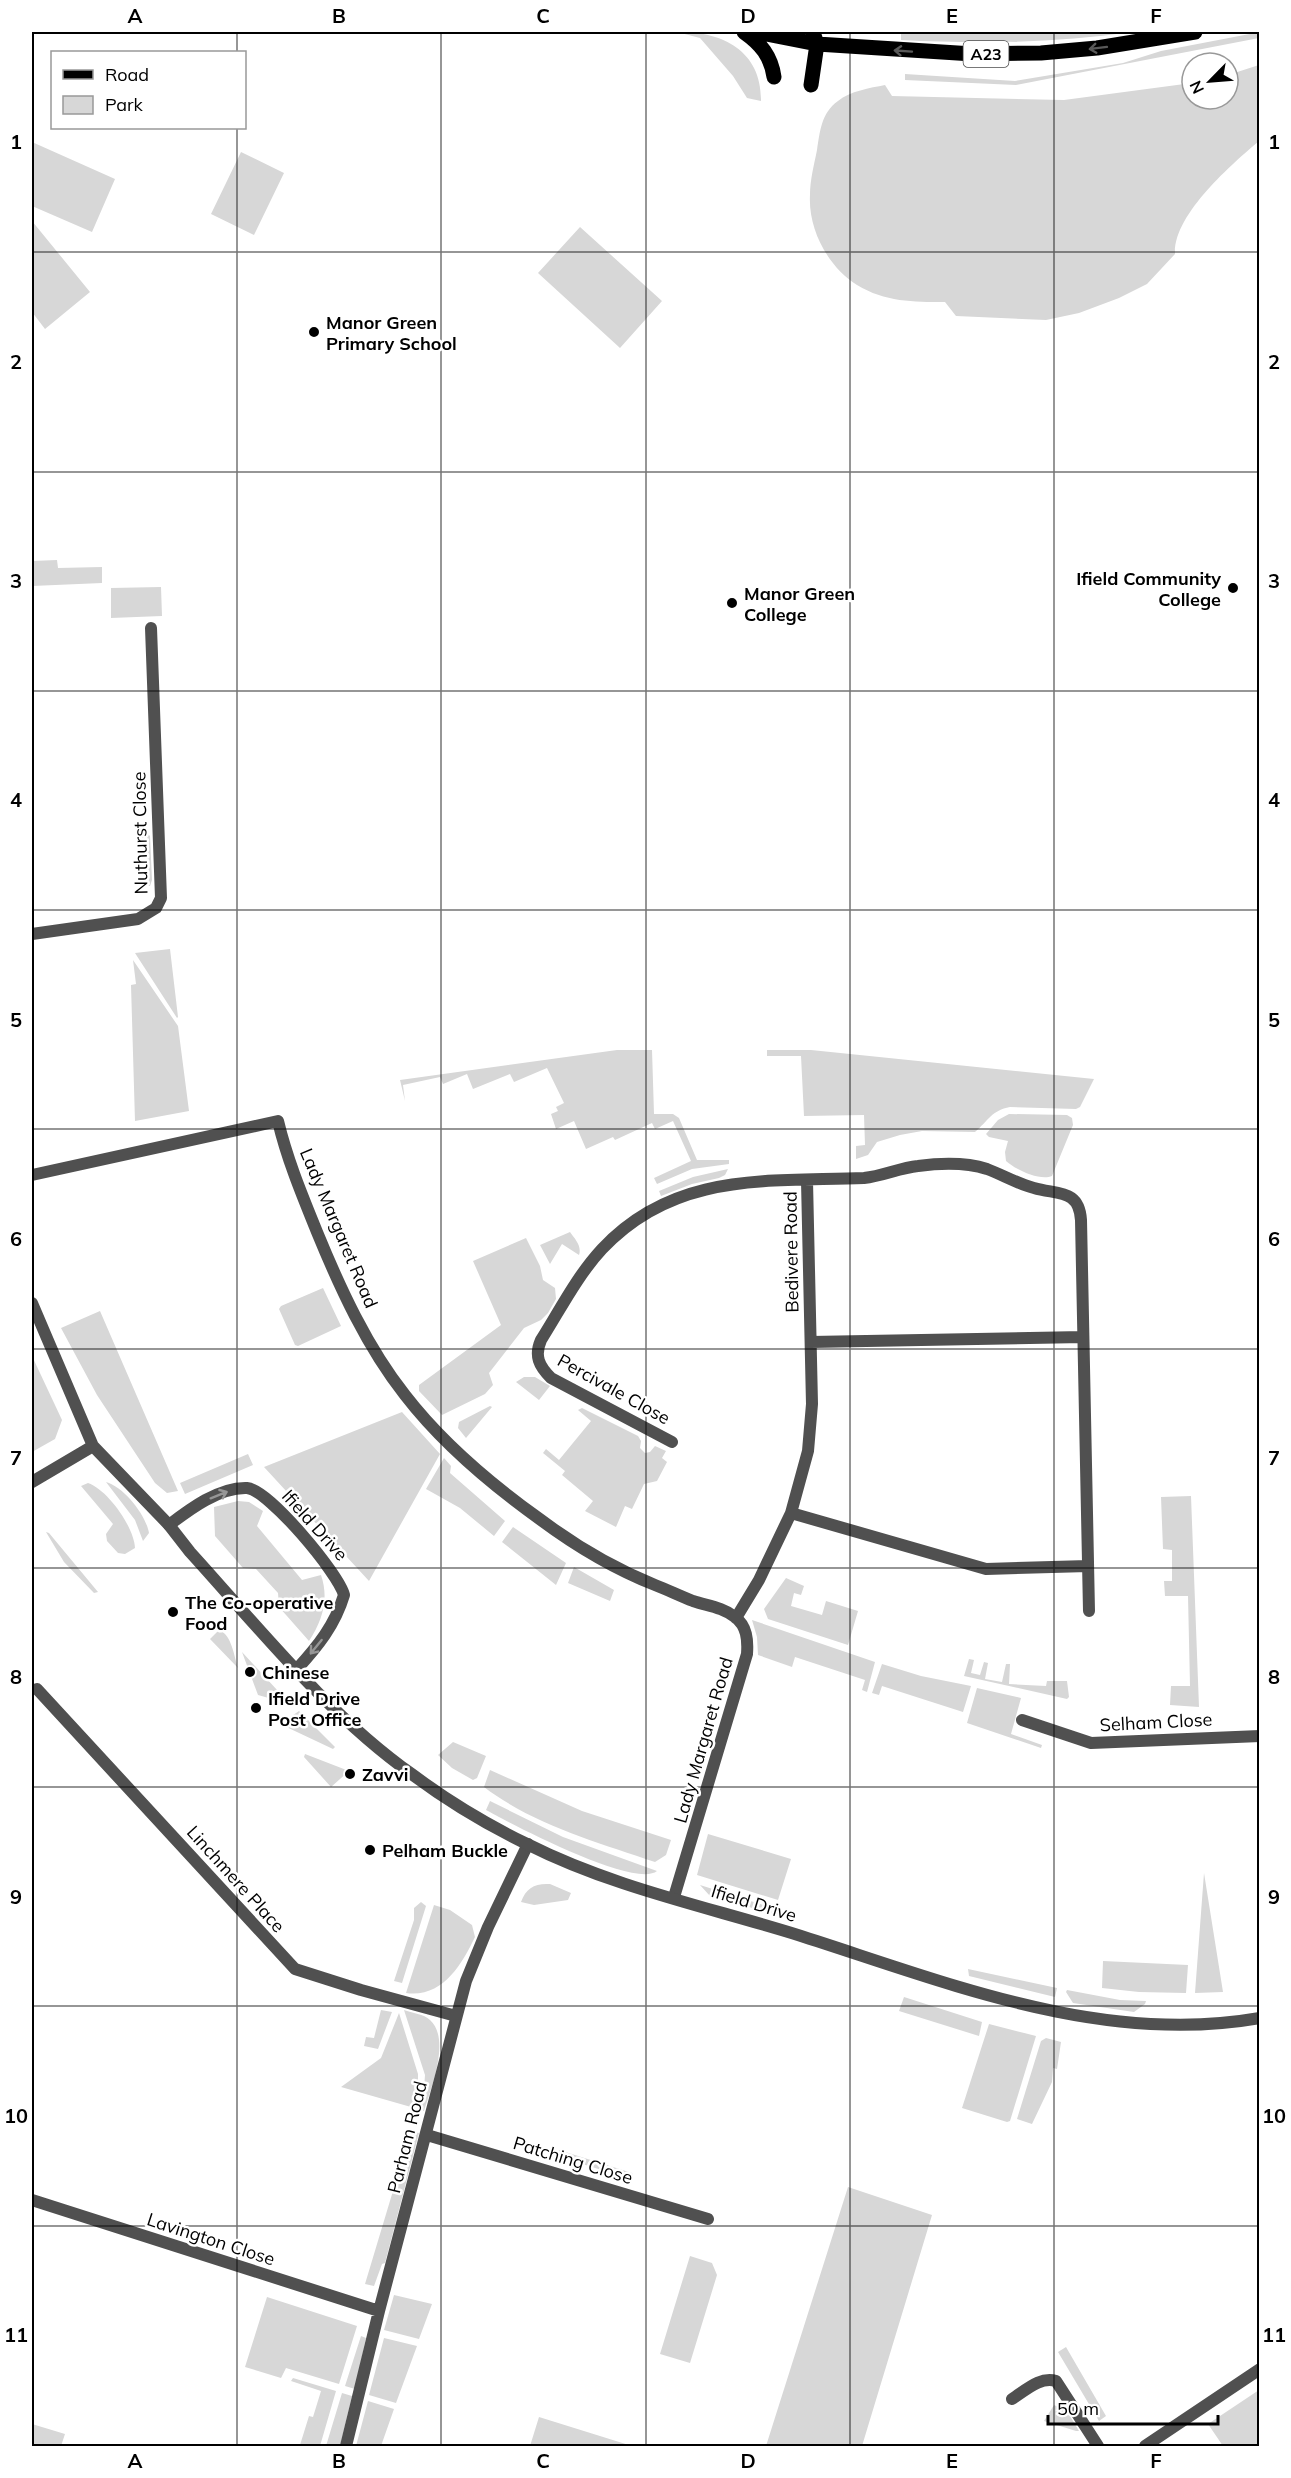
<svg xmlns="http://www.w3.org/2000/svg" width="1291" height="2478" viewBox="0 0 1291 2478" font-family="Mulish,sans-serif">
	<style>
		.green { fill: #d7d7d7 }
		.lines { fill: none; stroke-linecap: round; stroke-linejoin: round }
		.minor { stroke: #505050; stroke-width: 12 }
		.tertiary { stroke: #505050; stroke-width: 12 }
		.primary { stroke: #000; stroke-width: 15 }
		.oneway { stroke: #595959 }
		.oneway2 { stroke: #969696 }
		.grid { fill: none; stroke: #000; stroke-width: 1.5; stroke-opacity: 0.55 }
		.poi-dot { fill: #000; stroke: #fff; stroke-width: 2 }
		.labels { text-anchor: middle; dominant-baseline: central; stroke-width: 5; stroke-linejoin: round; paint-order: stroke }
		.shield { fill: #fff; stroke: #4c4c4c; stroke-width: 1.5 }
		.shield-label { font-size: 16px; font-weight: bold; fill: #000 }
		.poi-label { font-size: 18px; font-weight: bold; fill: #000; stroke: #fff; text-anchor: start }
		.street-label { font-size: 18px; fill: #000; stroke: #fff }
		.neatline { fill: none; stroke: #000; stroke-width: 2 }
		.grid-label { font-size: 20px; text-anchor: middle; font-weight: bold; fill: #000 }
	</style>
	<rect width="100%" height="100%" fill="#fff"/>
	<path class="green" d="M 677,32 C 721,31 762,50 761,101 L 747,98 L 733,76 L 700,38 Z
		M 901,32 L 1132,32 C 1055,43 979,44 901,40 Z
		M 1260,32 L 1259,38 L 1016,85 L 905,80 L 905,74 L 1015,81 L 1123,63 L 1161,51 Z
		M 1259,65 L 1259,141 C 1232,164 1173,215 1175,254 L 1147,284 L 1119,298 L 1079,313 L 1046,320 L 956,316 L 945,302 C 913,302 885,302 857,285 C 828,267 808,229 810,195 C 810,180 814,165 817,150 C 820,132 821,113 838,101 C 850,91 870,88 885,85 L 892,96 L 1064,100 L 1192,83 L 1192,99 L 1228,99 L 1228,75 Z
		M 32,142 L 115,179 L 92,232 L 32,206 Z
		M 241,152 L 284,173 L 254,235 L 211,214 Z
		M 32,221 L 90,292 L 45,329 L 32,312 Z
		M 580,227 L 662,301 L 620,348 L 538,273 Z
		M 57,560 L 58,568 L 102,567 L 102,583 L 32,586 L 32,561 Z
		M 161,587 L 162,616 L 111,618 L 111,588 Z
		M 138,833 L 147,833 L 150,836 L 152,880 L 150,886 L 139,886 Z
		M 170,949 L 178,1017 L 177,1018 L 135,953 Z
		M 133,960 L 178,1026 L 189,1111 L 135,1121 L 131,985 L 136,984 Z
		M 617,1050 L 652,1050 L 654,1114 L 673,1114 L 679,1118 L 697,1160 L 729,1160 L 729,1164 L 692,1169 L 657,1184 L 654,1178 L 691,1161 L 673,1121 L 655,1129 L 652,1123 L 615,1140 L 613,1137 L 586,1149 L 574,1121 L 556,1129 L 551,1114 L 558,1111 L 556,1107 L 564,1103 L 547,1068 L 514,1082 L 510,1074 L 473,1089 L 467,1074 L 443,1084 L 440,1077 L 403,1085 L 405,1101 L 400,1080 Z
		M 767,1050 L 811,1050 L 1094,1079 L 1080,1107 L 1076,1109 L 1010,1107 C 992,1110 988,1121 975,1132 L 922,1131 L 900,1135 L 877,1142 L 868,1155 L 856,1159 L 856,1146 L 865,1145 L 864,1115 L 804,1116 L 801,1056 L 767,1056 Z
		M 1009,1114 L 1067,1115 L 1072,1118 L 1073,1125 L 1052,1176 C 1040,1181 1016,1170 1006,1161 L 1005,1152 L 1008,1141 L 989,1137 L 986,1134 L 998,1120 Z
		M 728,1169 L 725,1175 L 719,1178 L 692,1184 L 661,1196 L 659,1191 L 693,1177 Z
		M 570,1232 C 575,1239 582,1246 579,1255 L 562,1244 L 550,1264 L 540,1245 Z
		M 526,1238 L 540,1266 L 543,1280 L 555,1288 L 556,1299 L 548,1313 L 541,1320 L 524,1328 L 489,1373 L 493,1385 L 485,1394 L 442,1415 L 419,1391 L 419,1385 L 501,1325 L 473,1261 Z
		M 323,1288 L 341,1326 L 298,1346 L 295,1345 L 279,1309 L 281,1306 Z
		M 100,1311 L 178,1491 L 167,1493 L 155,1483 L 97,1395 L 61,1328 Z
		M 32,1356 L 62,1420 L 55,1439 L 32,1452 Z
		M 524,1377 L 535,1377 L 550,1386 L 539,1400 L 516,1382 Z
		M 490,1406 L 492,1407 L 466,1438 L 458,1428 L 459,1422 Z
		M 582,1408 L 638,1436 L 641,1441 L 640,1448 L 645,1453 L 650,1452 L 655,1446 L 666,1451 L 662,1458 L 667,1462 L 657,1481 L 644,1484 L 632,1509 L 625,1506 L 616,1527 L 585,1511 L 593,1501 L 562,1475 L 565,1471 L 543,1453 L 546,1449 L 559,1460 L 591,1421 L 578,1410 Z
		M 402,1412 L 440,1454 L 369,1581 L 264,1467 Z
		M 248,1454 L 253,1465 L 185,1494 L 180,1483 Z
		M 444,1458 L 451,1466 L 450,1473 L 505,1521 L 494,1536 L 460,1508 L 426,1489 Z
		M 106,1482 C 124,1487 146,1515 149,1533 L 143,1541 L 135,1520 Z
		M 88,1483 C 108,1490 134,1527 135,1548 L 125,1554 L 118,1553 L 107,1541 L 106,1534 L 113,1524 L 81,1486 Z
		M 1191,1496 L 1199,1707 L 1170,1705 L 1171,1686 L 1190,1686 L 1188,1596 L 1165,1596 L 1164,1581 L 1172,1581 L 1172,1550 L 1163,1549 L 1161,1497 Z
		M 238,1501 L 249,1502 L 263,1511 L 257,1526 L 302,1580 L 321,1575 C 329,1598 323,1620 309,1641 L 279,1607 L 278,1593 L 256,1569 L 243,1568 L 215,1536 L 214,1507 Z
		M 513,1527 L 566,1563 L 556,1585 L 502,1542 Z
		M 46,1532 L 49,1533 L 98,1592 L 94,1593 L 64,1562 Z
		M 574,1567 L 614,1590 L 610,1601 L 568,1583 Z
		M 786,1578 L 804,1586 L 801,1595 L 794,1593 L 791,1606 L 822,1615 L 826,1601 L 858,1611 L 848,1645 L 768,1619 L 764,1609 Z
		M 752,1620 L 875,1662 L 867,1692 L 862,1690 L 865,1680 L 795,1657 L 792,1667 L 758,1655 L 757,1637 Z
		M 219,1630 C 232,1635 234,1656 238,1668 L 210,1639 Z
		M 242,1652 L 290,1704 L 258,1695 Z
		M 969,1659 L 974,1660 L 971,1673 L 980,1675 L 984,1662 L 988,1663 L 985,1679 L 1002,1682 L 1006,1664 L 1010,1664 L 1009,1684 L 1046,1686 L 1047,1681 L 1067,1681 L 1069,1697 L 1067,1699 L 964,1676 Z
		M 882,1664 L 921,1676 L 971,1686 L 963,1712 L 882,1686 L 879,1695 L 872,1693 Z
		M 977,1688 L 1021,1698 L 1011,1734 L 1042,1745 L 1041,1748 L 967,1723 Z
		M 299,1711 L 335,1747 L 333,1749 L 280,1724 Z
		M 453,1742 L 486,1756 L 477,1778 L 473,1780 L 452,1768 L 438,1755 Z
		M 305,1754 L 349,1771 L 331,1787 L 304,1757 Z
		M 490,1770 L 582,1811 L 671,1840 L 666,1855 L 655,1862 C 597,1842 534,1825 484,1787 Z
		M 490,1801 L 563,1837 L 657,1871 C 635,1889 511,1824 486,1810 Z
		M 708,1834 L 791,1859 L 778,1900 L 697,1875 Z
		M 1204,1873 L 1223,1992 L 1195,1993 Z
		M 550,1884 L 571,1893 L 568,1900 L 534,1905 L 521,1902 C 526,1888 535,1883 550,1884 Z
		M 700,1885 L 776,1909 L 774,1914 L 710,1896 Z
		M 421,1902 L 426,1906 L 402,1983 L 394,1981 L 414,1920 L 414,1908 Z
		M 434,1905 L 450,1910 L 472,1925 L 475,1937 C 461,1966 442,1998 406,1993 Z
		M 1103,1961 L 1188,1965 L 1186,1993 L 1139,1992 L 1102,1988 Z
		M 968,1969 L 1057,1988 L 1055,1997 L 969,1976 Z
		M 1067,1990 L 1120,2000 L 1146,2001 L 1145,2004 L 1134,2012 L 1073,2003 L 1066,1992 Z
		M 904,1997 L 982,2022 L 979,2036 L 899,2011 Z
		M 381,2010 L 392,2012 L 378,2049 L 364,2046 L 366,2037 L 374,2038 Z
		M 404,2010 C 412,2013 424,2014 430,2020 C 451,2039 431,2088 424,2111 L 418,2109 L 424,2089 L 425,2075 Z
		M 399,2013 L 418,2074 L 418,2086 L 411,2107 L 341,2087 L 381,2058 Z
		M 989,2024 L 1036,2036 L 1010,2121 L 1007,2122 L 962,2108 Z
		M 1046,2038 L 1061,2042 L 1057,2069 L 1053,2068 L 1052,2082 L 1032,2124 L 1017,2119 L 1041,2041 Z
		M 411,2131 L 419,2133 L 385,2263 L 382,2264 L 374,2286 L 365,2284 Z
		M 559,2150 L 632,2173 L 633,2175 L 627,2178 L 557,2156 Z
		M 848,2187 L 932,2215 L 862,2446 L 766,2446 Z
		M 690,2256 L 712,2263 L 717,2275 L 690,2363 L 660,2354 Z
		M 394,2295 L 432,2304 L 419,2339 L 384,2330 Z
		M 267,2297 L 357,2326 L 339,2384 L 286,2368 L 281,2378 L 245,2367 Z
		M 361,2336 L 366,2338 L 355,2389 L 345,2386 Z
		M 384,2338 L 417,2346 L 396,2403 L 369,2395 Z
		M 1066,2347 L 1106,2416 L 1099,2421 L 1058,2352 Z
		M 293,2378 L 336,2391 L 320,2446 L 300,2445 L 309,2416 L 313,2417 L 321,2391 L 291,2381 Z
		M 1259,2390 L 1259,2446 L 1223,2446 L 1208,2424 Z
		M 342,2393 L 352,2396 L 340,2446 L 326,2446 Z
		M 368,2401 L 394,2409 L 381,2446 L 356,2446 Z
		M 1054,2405 L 1067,2411 L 1079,2431 L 1076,2431 L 1044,2421 Z
		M 539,2417 L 632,2446 L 530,2446 Z
		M 32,2424 L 65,2434 L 61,2446 L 32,2446 Z"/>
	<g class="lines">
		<path class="minor" d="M 32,934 L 138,919 L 156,908 L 161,898 L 151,628
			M 32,1175 L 278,1121 C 287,1159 302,1195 317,1232 C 340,1288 367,1347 405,1395 C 442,1443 492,1485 541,1520 C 576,1546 615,1569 655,1585 C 668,1590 680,1596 693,1601 C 708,1606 722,1607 735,1617 C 747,1626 748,1640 747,1654 L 674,1897
			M 811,1342 L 1083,1337
			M 672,1442 L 551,1378 C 539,1366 534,1356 541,1340 C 560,1310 577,1276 602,1249 C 675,1171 768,1182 864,1178 C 883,1176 899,1168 918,1166 C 941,1163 965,1162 987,1169 C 1003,1175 1018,1184 1034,1188 C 1058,1195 1079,1189 1081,1220 L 1089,1611
			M 791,1513 L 986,1569 L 1088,1566
			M 169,1525 C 190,1509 219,1487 247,1488 C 269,1490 339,1574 344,1595 C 335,1625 318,1646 297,1669
			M 736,1618 L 759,1580 L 791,1513 L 808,1451 L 812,1404 L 807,1181
			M 37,1689 L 295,1969 L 361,1990 L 456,2016
			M 1022,1720 L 1091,1743 L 1260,1736
			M 427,2135 L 708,2219
			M 32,2200 L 379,2311
			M 1012,2399 C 1025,2391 1040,2376 1056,2381 L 1098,2446
			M 346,2446 L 379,2311 L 466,1981 L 488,1927 L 528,1844"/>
		<path class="tertiary" d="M 32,1303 L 93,1446 L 169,1525 L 190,1552 C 260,1629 327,1714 413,1775 C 448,1801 488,1825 527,1844 C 612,1887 708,1907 798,1935 C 946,1982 1101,2046 1260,2018
			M 32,1482 L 93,1446
			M 1145,2446 L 1260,2369"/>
		<path class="primary" d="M 744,32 C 761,44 771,56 774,77
			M 757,32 L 817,44 L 973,54 L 1041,53 L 1097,48 L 1195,32
			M 811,85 L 817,44 L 813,32"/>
	</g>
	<defs><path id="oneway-shaft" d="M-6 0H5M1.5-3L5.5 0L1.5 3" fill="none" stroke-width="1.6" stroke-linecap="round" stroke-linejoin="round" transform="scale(1.5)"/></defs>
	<g class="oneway">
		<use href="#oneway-shaft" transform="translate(1098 48) rotate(173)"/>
		<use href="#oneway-shaft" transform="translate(903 51) rotate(-176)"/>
	</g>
	<g class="oneway2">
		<use href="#oneway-shaft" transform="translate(219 1495) rotate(-22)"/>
		<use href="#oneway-shaft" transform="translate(316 1647) rotate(129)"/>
	</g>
	<path class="grid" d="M 237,32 L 237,52M 441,32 L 441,2446M 646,32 L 646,2446M 850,32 L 850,2446M 1054,32 L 1054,2446M 237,128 L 237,2446M 32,252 L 1260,252M 32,472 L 1260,472M 32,691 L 1260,691M 32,910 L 1260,910M 32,1129 L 1260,1129M 32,1349 L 1260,1349M 32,1568 L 1260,1568M 32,1787 L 1260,1787M 32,2006 L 1260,2006M 32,2226 L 1260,2226"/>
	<g class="poi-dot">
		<circle cx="314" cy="332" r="6"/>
		<circle cx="1233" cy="588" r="6"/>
		<circle cx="732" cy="603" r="6"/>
		<circle cx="173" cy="1612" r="6"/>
		<circle cx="250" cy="1672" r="6"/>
		<circle cx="256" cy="1708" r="6"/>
		<circle cx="350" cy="1774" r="6"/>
		<circle cx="370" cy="1850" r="6"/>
	</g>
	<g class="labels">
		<rect class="shield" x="963.5" y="41" width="45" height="26" rx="4.5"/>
		<g class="shield-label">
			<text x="986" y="54">A23</text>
		</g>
		<g class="poi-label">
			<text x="326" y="322">Manor Green<tspan x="326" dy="21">Primary School</tspan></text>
			<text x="1221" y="578" text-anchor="end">Ifield Community<tspan x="1221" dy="21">College</tspan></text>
			<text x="744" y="593">Manor Green<tspan x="744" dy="21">College</tspan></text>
			<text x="185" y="1602">The Co-operative<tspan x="185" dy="21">Food</tspan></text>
			<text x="262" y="1672">Chinese</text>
			<text x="268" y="1698">Ifield Drive<tspan x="268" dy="21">Post Office</tspan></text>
			<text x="362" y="1774">Zavvi</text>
			<text x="382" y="1850">Pelham Buckle</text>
		</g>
		<g class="street-label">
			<text transform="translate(140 833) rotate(-91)">Nuthurst Close</text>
			<text transform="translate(339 1228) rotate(67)">Lady Margaret Road</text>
			<text transform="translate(791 1252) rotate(-91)">Bedivere Road</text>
			<text transform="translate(614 1389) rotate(29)">Percivale Close</text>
			<text transform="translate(315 1525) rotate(48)">Ifield Drive</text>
			<text transform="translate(1156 1722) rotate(-3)">Selham Close</text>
			<text transform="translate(703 1740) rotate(-74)">Lady Margaret Road</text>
			<text transform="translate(236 1879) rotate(48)">Linchmere Place</text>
			<text transform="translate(754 1903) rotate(17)">Ifield Drive</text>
			<text transform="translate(407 2137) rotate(-76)">Parham Road</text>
			<text transform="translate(573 2160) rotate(17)">Patching Close</text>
			<text transform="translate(211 2239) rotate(18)">Lavington Close</text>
		</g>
	</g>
	<rect width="1291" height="2478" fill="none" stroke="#ffffff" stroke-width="66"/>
	<rect x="51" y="51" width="195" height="78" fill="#ffffff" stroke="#999999" stroke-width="1.5"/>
	<rect x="63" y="70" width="30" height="9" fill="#000000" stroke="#999999" stroke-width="1.5"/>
	<text x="105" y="81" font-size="18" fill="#000000">Road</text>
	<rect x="63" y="96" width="30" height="18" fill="#d7d7d7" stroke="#999999" stroke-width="1.5"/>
	<text x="105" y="111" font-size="18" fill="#000000">Park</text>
	<g transform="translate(1210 81) rotate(245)"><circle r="28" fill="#ffffff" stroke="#999999" stroke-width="1.5"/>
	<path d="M0-4.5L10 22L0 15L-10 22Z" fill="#000000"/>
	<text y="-9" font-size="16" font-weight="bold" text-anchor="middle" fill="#000000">N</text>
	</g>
	<path d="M1048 2415v9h170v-9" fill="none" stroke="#000000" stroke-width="3"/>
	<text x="1057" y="2415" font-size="18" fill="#000000" stroke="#ffffff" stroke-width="4.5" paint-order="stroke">50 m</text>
	<rect x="33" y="33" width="1225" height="2412" class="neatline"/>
	<g class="grid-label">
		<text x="135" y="23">A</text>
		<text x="339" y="23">B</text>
		<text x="543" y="23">C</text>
		<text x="748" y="23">D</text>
		<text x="952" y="23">E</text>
		<text x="1156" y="23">F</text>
		<text x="16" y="149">1</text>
		<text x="1274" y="149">1</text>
		<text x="16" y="369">2</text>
		<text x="1274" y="369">2</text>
		<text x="16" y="588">3</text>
		<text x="1274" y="588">3</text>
		<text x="16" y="807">4</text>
		<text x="1274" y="807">4</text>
		<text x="16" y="1027">5</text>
		<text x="1274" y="1027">5</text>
		<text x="16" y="1246">6</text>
		<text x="1274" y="1246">6</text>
		<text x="16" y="1465">7</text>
		<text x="1274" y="1465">7</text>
		<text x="16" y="1684">8</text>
		<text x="1274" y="1684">8</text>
		<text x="16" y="1904">9</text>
		<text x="1274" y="1904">9</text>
		<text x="16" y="2123">10</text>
		<text x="1274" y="2123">10</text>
		<text x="16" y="2342">11</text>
		<text x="1274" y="2342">11</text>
		<text x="135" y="2468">A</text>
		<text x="339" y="2468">B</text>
		<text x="543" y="2468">C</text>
		<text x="748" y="2468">D</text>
		<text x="952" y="2468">E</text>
		<text x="1156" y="2468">F</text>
	</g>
</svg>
